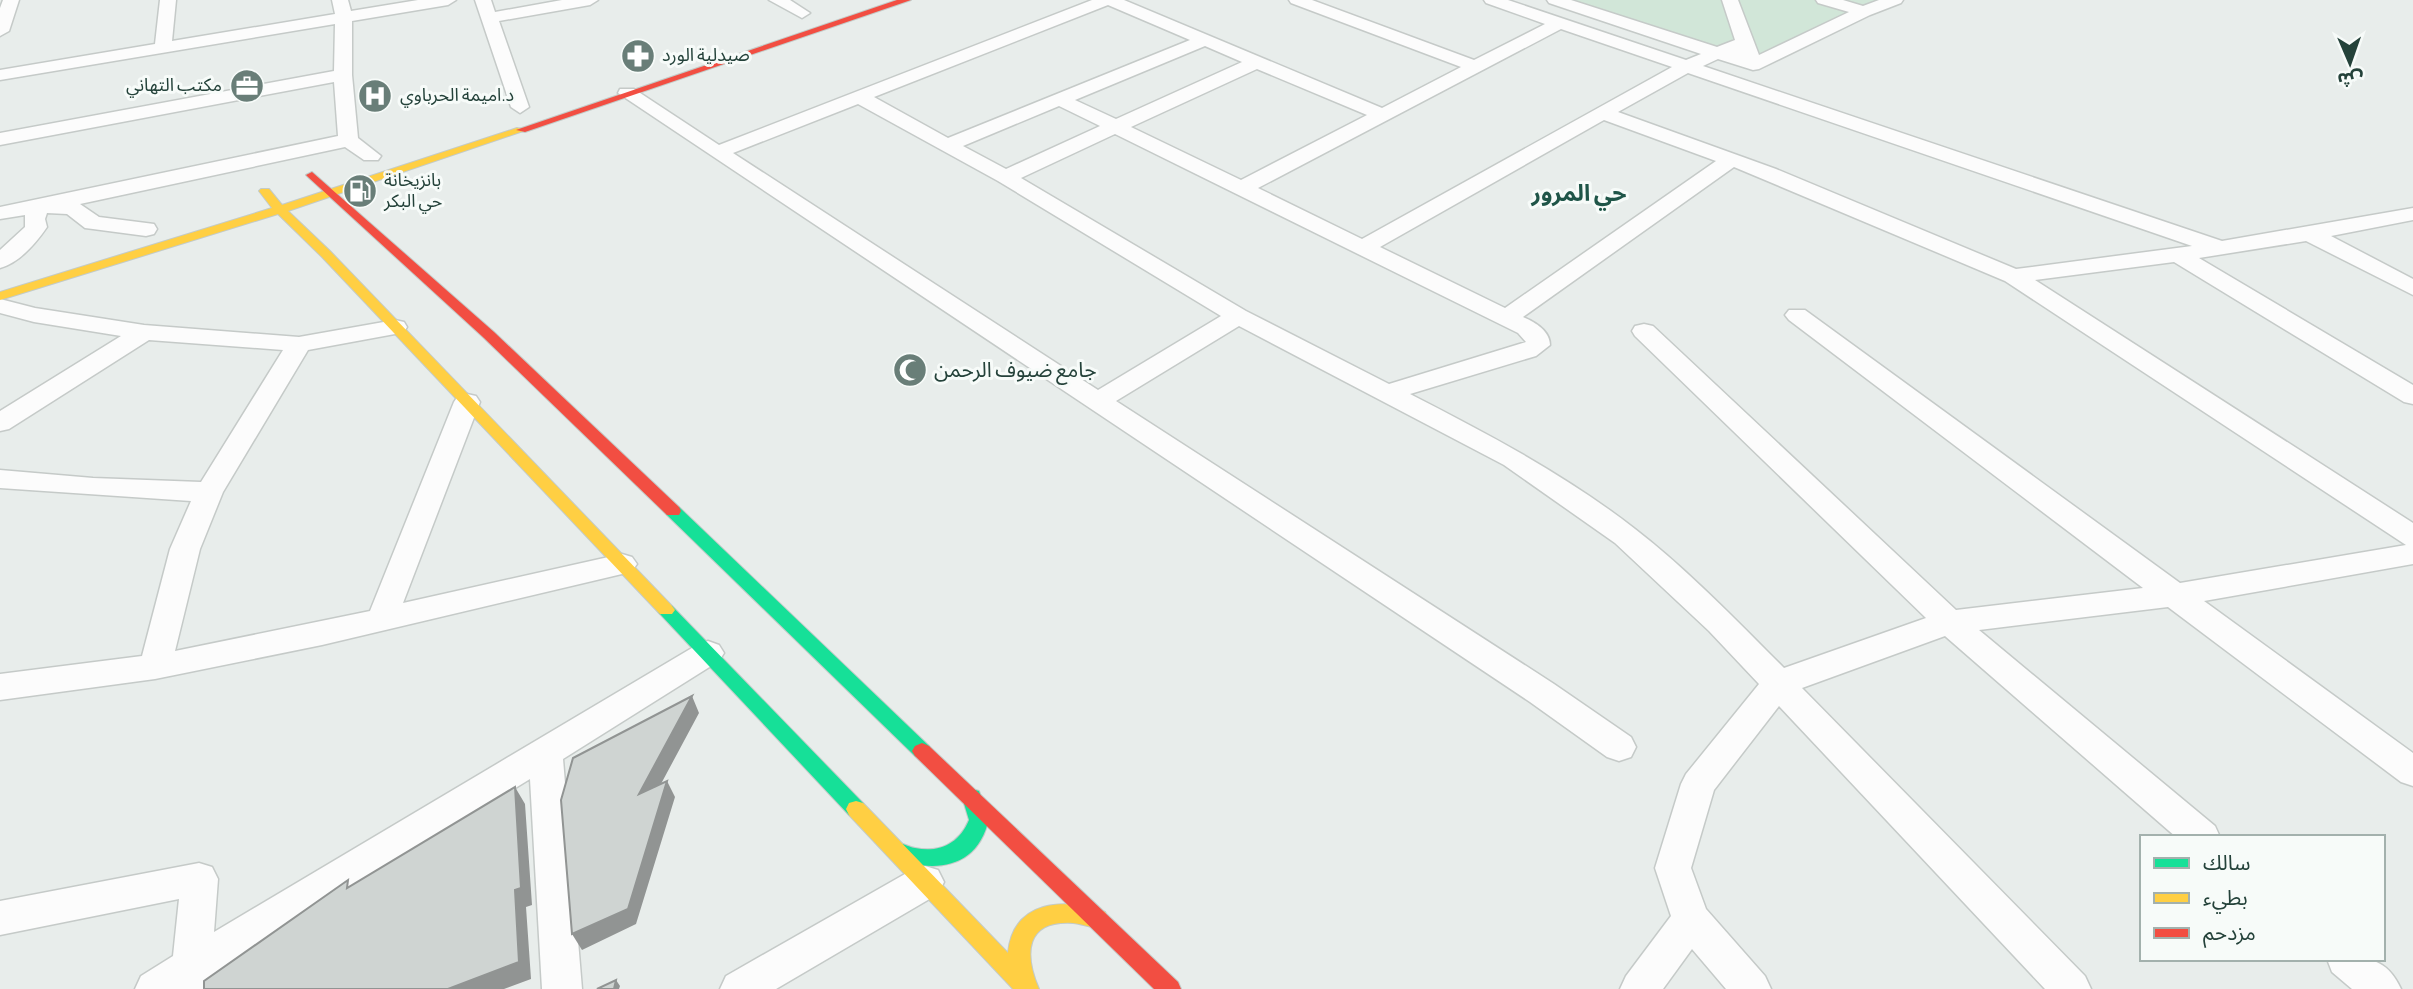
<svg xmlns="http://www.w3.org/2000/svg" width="2413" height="989" viewBox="0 0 2413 989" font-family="'Alegreya Sans','Noto Sans Arabic',sans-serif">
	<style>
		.green { fill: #d1e6d8 }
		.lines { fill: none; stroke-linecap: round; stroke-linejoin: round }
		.street-casing { stroke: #c5cac8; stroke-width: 3 }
		.fast-casing { stroke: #c3cbc8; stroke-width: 2 }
		.slow-casing { stroke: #c3cbc8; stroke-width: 2 }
		.jam-casing { stroke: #c3cbc8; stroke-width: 2 }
		.street { fill: #fcfcfc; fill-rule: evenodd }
		.fast { fill: #16e098; fill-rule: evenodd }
		.slow { fill: #ffcf43; fill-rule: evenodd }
		.jam { fill: #f24e42; fill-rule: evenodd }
		.shaded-wall { fill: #919493 }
		.building { fill: #cfd4d2; stroke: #919493; stroke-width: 2 }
		.labels { text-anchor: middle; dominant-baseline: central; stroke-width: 6; stroke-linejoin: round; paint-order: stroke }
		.far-poi-label { font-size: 18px; fill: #24423a; stroke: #f7fbf9; text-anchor: start }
		.poi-label { font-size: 21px; fill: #24423a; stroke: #f7fbf9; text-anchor: start }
		.far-district-label { font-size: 23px; font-weight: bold; fill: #1f5548; stroke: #f7fbf9 }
	</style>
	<rect width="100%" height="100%" fill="#e8edeb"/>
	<path class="green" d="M 1550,0 L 1902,0 L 1753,67 Z"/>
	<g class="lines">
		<g class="street-casing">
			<path id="street" d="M 3,0 L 19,0 L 9,31 L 0,36 L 0,8 Z
				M 160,0 L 176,0 L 172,41 L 335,14 L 332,0 L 348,0 L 351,11 L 418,0 L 456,0 L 448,5 L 352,21 L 352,75 L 358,138 L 381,156 L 378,160 L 364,160 L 345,147 L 80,204 L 99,217 L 154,224 L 157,229 L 154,234 L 146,236 L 93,229 L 85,228 L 67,214 L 47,213 L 45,219 L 47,227 C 36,243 19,263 0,268 L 0,250 L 25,227 L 25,215 L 0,219 L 0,207 L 338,136 L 334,82 L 0,145 L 0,133 L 334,71 L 335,24 L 0,80 L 0,70 L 155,44 Z
				M 475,0 L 491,0 L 495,12 L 562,0 L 598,0 L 590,5 L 499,21 L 529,107 L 520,113 L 511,107 Z
				M 769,0 L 790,0 L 810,13 L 802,18 Z
				M 1092,0 L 1124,0 L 1382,108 L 1461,67 L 1291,3 L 1289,0 L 1312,0 L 1474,60 L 1545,24 L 1486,3 L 1484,0 L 1508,0 L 1686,60 L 1701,54 L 1549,3 L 1547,0 L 1571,0 L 1717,47 L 1735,40 L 1722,0 L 1738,0 L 1759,55 L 1849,12 L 1818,3 L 1816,0 L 1843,0 L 1863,6 L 1879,0 L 1903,0 L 1901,3 L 1870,15 L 1759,69 L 1753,70 L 1718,59 L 1703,66 L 2222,241 L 2413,208 L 2413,220 L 2331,236 L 2413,279 L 2413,295 L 2306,241 L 2199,258 L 2413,385 L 2413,404 L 2404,402 L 2174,262 L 2035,280 L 2413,523 L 2413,564 L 2204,601 L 2413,753 L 2413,786 L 2401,782 L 2168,607 L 1979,630 L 2215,826 L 2220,837 L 2176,837 L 1945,636 L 1802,688 L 2085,976 L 2091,989 L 2045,989 L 1779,706 L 1714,790 L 1691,868 L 1706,909 L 1765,976 L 1771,989 L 1726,989 L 1692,949 L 1663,989 L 1620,989 L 1626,976 L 1671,916 L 1655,868 L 1681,784 L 1686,774 L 1759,684 L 1709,631 L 1615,543 L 1504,465 L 1239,326 L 1116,401 L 1554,684 L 1631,737 L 1636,747 L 1631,757 L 1619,761 L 1607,757 L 1530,702 L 618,93 L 620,89 L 634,89 L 719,145 ZM 1108,5 L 1190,40 L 948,138 L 874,97 ZM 1561,29 L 1672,67 L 1362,239 L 1258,188 ZM 1205,46 L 1242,62 L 1116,119 L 1075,100 ZM 1257,69 L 1367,115 L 1241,180 L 1131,127 ZM 1688,73 L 2192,246 L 2016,269 L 1776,169 L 1618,112 ZM 858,104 L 998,181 L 1221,316 L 1098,390 L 733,153 ZM 1059,106 L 1100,126 L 1006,169 L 963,146 ZM 1604,120 L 1716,161 L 1505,308 L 1380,247 ZM 1115,134 L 1518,333 L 1526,342 L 1389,384 L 1246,311 L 1021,178 ZM 1734,167 L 2005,281 L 2406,545 L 2180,583 L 1805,310 L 1789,310 L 1785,315 L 1789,320 L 2143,588 L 1956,610 L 1653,326 L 1644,324 L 1635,326 L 1632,331 L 1635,336 L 1926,618 L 1784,668 C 1736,620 1688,570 1635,529 C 1566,475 1488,434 1410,394 L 1536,356 L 1550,345 C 1550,331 1535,322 1523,317 Z
				M 0,299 L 35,308 L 144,325 L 299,337 L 395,320 L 404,322 L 407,327 L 404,332 L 395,334 L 308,350 L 223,492 L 200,549 L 175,651 L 370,611 L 454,402 L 458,396 L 467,394 L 476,396 L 480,402 L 403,603 L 622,554 L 632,557 L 637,564 L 632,571 L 622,574 L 322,645 L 155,679 L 0,700 L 0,674 L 142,656 L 170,549 L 191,501 L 0,488 L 0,470 L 93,478 L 201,482 L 283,350 L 149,340 L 9,429 L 0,431 L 0,411 L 121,336 L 34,322 L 0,313 Z
				M 708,641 L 719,645 L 724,653 L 719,661 L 563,759 L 582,989 L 542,989 L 530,779 L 211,976 L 206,989 L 135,989 L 141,976 L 173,956 L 179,899 L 0,935 L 0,901 L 199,863 L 212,867 L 218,879 L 214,932 L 697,645 Z
				M 925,866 L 938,870 L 944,882 L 938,894 L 776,989 L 720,989 L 726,976 L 912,870 Z
				M 2327,959 C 2361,959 2384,952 2401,989 L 2352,989 L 2332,972 Z"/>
		</g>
		<g class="fast-casing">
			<path id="fast" d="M 673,506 L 679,507 L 929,746 L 932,751 L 929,756 L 922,759 L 915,756 L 667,515 L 665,511 L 667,507 Z
				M 666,604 L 672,606 L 863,803 L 866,809 L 863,815 L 856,817 L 849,815 L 660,614 L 657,610 L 660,606 Z
				M 972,789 L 979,791 L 989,818 C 978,871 930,874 889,856 L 886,850 L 889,844 C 899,840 905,846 915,848 C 939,853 959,844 969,820 L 962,797 L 965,791 Z"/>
		</g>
		<g class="slow-casing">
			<path id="slow" d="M 517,128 L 526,130 L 288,211 L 330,251 L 672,606 L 675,610 L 672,614 L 660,614 L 322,257 L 278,214 L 0,300 L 0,292 L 272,208 L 259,191 L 261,189 L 269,189 L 282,205 Z
				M 856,801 L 863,803 L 1008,953 C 1013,900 1065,897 1105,912 L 1108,919 L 1105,926 C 1093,930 1085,924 1073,923 C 1025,920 1024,954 1039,989 L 1013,989 L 849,815 L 846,809 L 849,803 Z"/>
		</g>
		<g class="jam-casing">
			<path id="jam" d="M 897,0 L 911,0 L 525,132 L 516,130 Z
				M 312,172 L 494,332 L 679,507 L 681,511 L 679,515 L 667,515 L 484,338 L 308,177 L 306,175 Z
				M 922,743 L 929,746 L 1178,982 L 1181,989 L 1154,989 L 915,756 L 912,751 L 915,746 Z"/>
		</g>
		<use href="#street" class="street"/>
		<use href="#fast" class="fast"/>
		<use href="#slow" class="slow"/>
		<use href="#jam" class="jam"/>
	</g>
	<path class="shaded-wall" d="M 692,696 L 699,713 L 647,810 L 639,794 Z
		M 667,781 L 675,797 L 636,924 L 582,950 L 572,934 Z
		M 515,787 L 525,804 L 532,905 L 526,907 L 531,979 L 504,989 L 448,989 L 515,890 Z
		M 616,980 L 620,986 L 619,989 L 614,989 Z"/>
	<path class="building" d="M 692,696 L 639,794 L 667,781 L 628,909 L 572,934 L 561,800 L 573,758 Z
		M 515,787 L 521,888 L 515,890 L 519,962 L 448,989 L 204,989 L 204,981 L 348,880 L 347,888 Z
		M 616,980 L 614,989 L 597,989 Z"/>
	<defs>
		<g id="pharmacy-disc" transform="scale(1.75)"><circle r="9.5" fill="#697e78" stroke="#f7fbf9"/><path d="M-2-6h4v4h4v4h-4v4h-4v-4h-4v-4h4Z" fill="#fff"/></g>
		<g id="office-disc" transform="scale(1.75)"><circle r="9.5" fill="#697e78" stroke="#f7fbf9"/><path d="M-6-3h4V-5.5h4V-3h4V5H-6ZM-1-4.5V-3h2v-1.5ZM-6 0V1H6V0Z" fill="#fff"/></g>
		<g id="hospital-disc" transform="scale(1.75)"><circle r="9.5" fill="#697e78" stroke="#f7fbf9"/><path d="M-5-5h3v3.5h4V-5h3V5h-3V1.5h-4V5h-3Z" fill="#fff"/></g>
		<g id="fuel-disc" transform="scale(1.75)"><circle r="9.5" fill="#697e78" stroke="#f7fbf9"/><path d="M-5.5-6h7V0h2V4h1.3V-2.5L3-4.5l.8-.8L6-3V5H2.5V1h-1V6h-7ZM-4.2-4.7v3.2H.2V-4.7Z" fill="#fff"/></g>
		<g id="mosque-disc" transform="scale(1.75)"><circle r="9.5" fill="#697e78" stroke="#f7fbf9"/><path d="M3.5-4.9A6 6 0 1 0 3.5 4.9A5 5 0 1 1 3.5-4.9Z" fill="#fff"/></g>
	</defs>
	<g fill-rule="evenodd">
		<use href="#pharmacy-disc" x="638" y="56"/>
		<use href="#office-disc" x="247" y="86"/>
		<use href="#hospital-disc" x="375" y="96"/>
		<use href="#fuel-disc" x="360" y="191"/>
		<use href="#mosque-disc" x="910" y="370"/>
	</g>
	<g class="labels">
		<g class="far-poi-label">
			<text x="662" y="56">صيدلية الورد</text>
			<text x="222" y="86" text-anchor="end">مكتب التهاني</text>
			<text x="400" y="96">د.اميمة الحرباوي</text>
			<text x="384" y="181">بانزيخانة<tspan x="384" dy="21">حي البكر</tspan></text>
		</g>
		<g class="poi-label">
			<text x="934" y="370">جامع ضيوف الرحمن</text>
		</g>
		<g class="far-district-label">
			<text x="1579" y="194">حي المرور</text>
		</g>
	</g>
	<rect x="2140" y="835" width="245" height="126" fill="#f7fbf9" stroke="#a3b1ad" stroke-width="2"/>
	<rect x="2154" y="858" width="35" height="10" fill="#16e098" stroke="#a3b1ad" stroke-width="2"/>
	<text x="2203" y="870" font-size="21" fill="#24423a">سالك</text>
	<rect x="2154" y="893" width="35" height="10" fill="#ffcf43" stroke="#a3b1ad" stroke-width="2"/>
	<text x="2203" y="905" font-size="21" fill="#24423a">بطيء</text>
	<rect x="2154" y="928" width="35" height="10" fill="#f24e42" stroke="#a3b1ad" stroke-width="2"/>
	<text x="2203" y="940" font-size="21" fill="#24423a">مزدحم</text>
	<g transform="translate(2350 63) rotate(178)" stroke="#f7fbf9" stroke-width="5" paint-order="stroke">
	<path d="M0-5L12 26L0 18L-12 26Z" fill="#24423a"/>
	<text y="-10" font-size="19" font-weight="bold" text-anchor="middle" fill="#24423a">ش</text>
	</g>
</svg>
